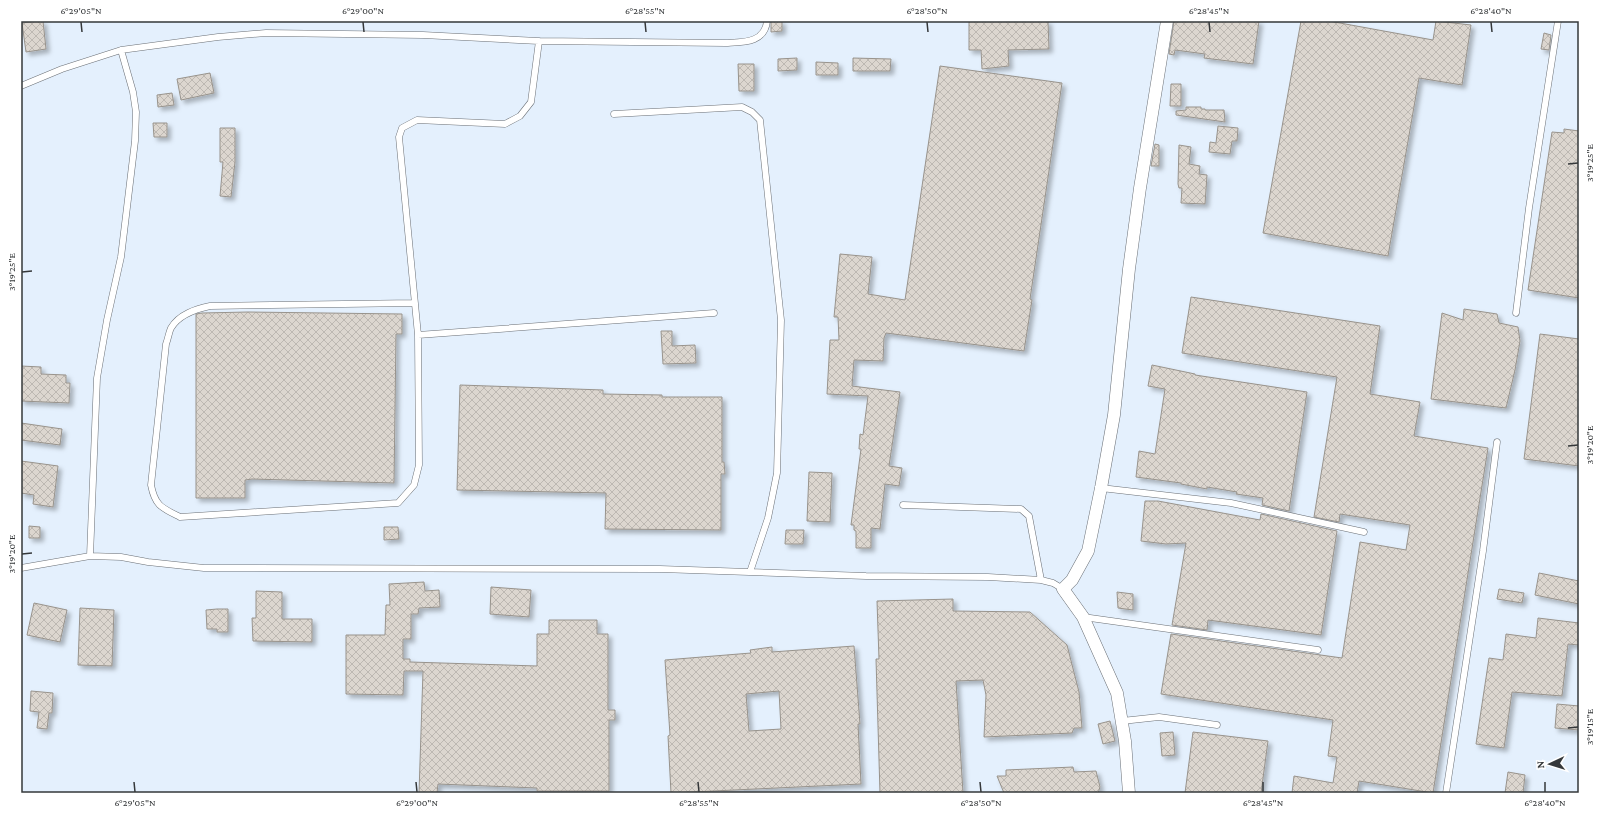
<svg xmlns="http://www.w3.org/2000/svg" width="1600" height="814" viewBox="0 0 1600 814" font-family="'Crimson Pro',serif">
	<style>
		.built { fill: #e4f0fd }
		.building { fill: url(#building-cross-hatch); stroke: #98938c; fill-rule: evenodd; filter: url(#shadow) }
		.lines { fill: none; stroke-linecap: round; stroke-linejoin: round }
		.lane-casing { stroke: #6a6f75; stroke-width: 7 }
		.street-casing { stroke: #6a6f75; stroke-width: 13 }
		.lane { stroke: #fff; stroke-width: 6 }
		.street { stroke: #fff; stroke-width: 12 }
		.ticks { fill: none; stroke: #35383a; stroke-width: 1.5 }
		.neatline { fill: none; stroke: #35383a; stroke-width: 1.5 }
		.ticks-label { font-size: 10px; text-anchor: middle; fill: #35383a }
	</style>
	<defs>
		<pattern id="building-cross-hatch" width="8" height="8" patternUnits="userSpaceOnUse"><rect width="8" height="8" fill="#dcd6cf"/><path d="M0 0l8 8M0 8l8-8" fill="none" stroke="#bdb8b2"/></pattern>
		<filter id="shadow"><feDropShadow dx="3.5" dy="3.5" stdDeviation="2" flood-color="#0004"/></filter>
	</defs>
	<rect width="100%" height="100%" fill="#f4f9fe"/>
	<path class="built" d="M 21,21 L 1579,21 L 1579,793 L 21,793 Z"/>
	<path class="building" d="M 37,21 L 43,21 L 46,49 L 26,52 L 22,23 Z
		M 771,21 L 782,21 L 782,31 L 771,32 Z
		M 969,21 L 1048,21 L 1049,49 L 1008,50 L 1009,66 L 982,69 L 981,50 L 969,50 Z
		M 1174,21 L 1259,21 L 1253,64 L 1204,58 L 1205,54 L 1175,50 L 1174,55 L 1169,54 Z
		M 1301,21 L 1329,21 L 1433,40 L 1436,21 L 1471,25 L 1462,85 L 1419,78 L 1388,256 L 1263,233 Z
		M 1544,33 L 1551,35 L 1549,50 L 1541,49 Z
		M 797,58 L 797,70 L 778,71 L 778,59 Z
		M 853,58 L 891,59 L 890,71 L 853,71 Z
		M 816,62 L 838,63 L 838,75 L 816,75 Z
		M 738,64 L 754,64 L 754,91 L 739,91 Z
		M 940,66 L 1062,83 L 1030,299 L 1032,300 L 1024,351 L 886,333 L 884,338 L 883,361 L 854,360 L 852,386 L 900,392 L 889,466 L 902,468 L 899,486 L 885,484 L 880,529 L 871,528 L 871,548 L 856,548 L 856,531 L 854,530 L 854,525 L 851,525 L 861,449 L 859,449 L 860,434 L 863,435 L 868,396 L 827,394 L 830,340 L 839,340 L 838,317 L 834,317 L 840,254 L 872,257 L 868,294 L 905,300 Z
		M 210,73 L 214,93 L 181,100 L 177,79 Z
		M 1171,84 L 1181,84 L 1181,106 L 1170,106 Z
		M 172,93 L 174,105 L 158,107 L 157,95 Z
		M 1186,107 L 1201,107 L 1201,109 L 1205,109 L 1205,110 L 1224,110 L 1225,122 L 1176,115 L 1176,111 L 1186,110 Z
		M 153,123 L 167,123 L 167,137 L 154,137 Z
		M 1218,126 L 1238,128 L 1237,141 L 1232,141 L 1230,154 L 1209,152 L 1210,142 L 1216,143 Z
		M 220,128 L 235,128 L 235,162 L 231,197 L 220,196 L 223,162 L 220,162 Z
		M 1564,129 L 1579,131 L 1579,298 L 1528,290 L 1552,132 L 1564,133 Z
		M 1155,144 L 1159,145 L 1159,166 L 1151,166 Z
		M 1179,145 L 1191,147 L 1189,164 L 1200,166 L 1199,174 L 1207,175 L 1205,204 L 1181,203 L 1182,188 L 1179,188 L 1178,184 Z
		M 1191,297 L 1380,326 L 1370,394 L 1420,402 L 1414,436 L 1488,448 L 1433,793 L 1359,781 L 1357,793 L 1292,793 L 1294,776 L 1333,783 L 1337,757 L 1328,756 L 1333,720 L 1161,694 L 1171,634 L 1342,658 L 1360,542 L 1406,550 L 1410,525 L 1340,514 L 1339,522 L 1314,517 L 1337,377 L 1182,353 Z
		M 1464,309 L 1497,314 L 1499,323 L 1518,327 L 1520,341 L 1515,370 L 1506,408 L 1431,399 L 1442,313 L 1463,320 Z
		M 248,312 L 402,314 L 402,334 L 396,334 L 394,483 L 252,479 L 245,480 L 245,498 L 196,498 L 196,314 L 202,313 Z
		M 661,331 L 672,331 L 672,346 L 695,345 L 696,363 L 663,364 Z
		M 1540,334 L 1579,339 L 1579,466 L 1524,459 Z
		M 1152,365 L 1195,374 L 1195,375 L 1307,392 L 1289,511 L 1262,505 L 1263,498 L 1236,494 L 1237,492 L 1207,487 L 1207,489 L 1181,484 L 1181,483 L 1136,477 L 1139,451 L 1155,454 L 1165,389 L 1148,386 Z
		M 21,366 L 41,367 L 41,374 L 66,375 L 66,383 L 70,383 L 69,403 L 21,401 Z
		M 460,385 L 603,390 L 603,394 L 662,395 L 662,397 L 722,397 L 722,462 L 724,462 L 725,474 L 721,474 L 721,530 L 605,529 L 606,493 L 457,490 Z
		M 21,423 L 62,429 L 60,445 L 21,440 Z
		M 21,461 L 58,466 L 53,507 L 33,504 L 34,495 L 21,493 Z
		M 809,472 L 832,473 L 830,522 L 807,521 Z
		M 1145,501 L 1158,501 L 1260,520 L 1261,514 L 1337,531 L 1321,635 L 1208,620 L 1207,630 L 1172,625 L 1186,543 L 1166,544 L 1141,541 Z
		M 29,526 L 40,527 L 40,538 L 29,538 Z
		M 384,527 L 398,527 L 399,539 L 384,540 Z
		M 786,530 L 804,530 L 803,544 L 785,544 Z
		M 1539,573 L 1579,581 L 1579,604 L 1535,595 Z
		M 424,582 L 425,591 L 439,590 L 440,607 L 419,608 L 418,614 L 411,614 L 411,639 L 403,639 L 403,659 L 410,659 L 410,662 L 537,666 L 537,634 L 549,634 L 549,620 L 597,620 L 597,634 L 608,634 L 608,710 L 615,710 L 615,720 L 609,720 L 609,791 L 537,791 L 537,788 L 438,784 L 437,793 L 419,793 L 423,671 L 404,671 L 403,695 L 346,694 L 346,635 L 385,635 L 386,605 L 390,605 L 389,584 Z
		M 491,587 L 531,590 L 529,617 L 490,614 Z
		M 1499,589 L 1524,593 L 1522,603 L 1497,599 Z
		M 256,591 L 282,592 L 282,619 L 312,619 L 312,642 L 253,641 L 252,618 L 256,618 Z
		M 1117,592 L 1133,594 L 1133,610 L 1118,608 Z
		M 953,599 L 953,611 L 1030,612 L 1067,645 L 1079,692 L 1082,728 L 1074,728 L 1072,733 L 984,737 L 986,695 L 983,680 L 956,681 L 963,793 L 880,793 L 876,659 L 879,659 L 877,601 Z
		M 34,603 L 67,610 L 60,642 L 27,635 Z
		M 80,608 L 114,610 L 112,666 L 78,665 Z
		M 217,609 L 228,609 L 228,632 L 217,632 L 217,629 L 207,629 L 206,610 Z
		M 1538,618 L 1579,623 L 1579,645 L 1568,644 L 1562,696 L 1512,692 L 1504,748 L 1476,744 L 1489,658 L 1503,660 L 1506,634 L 1536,638 Z
		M 854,646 L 860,724 L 858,724 L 861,784 L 671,793 L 668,736 L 670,735 L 665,660 L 751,653 L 750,650 L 772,647 L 772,652 ZM 779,691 L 781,729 L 749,731 L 746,694 Z
		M 31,691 L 53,693 L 52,713 L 49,713 L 47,729 L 37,728 L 39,712 L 30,711 Z
		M 1557,704 L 1579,706 L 1579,730 L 1555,728 Z
		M 1110,721 L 1115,741 L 1103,744 L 1098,724 Z
		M 1173,732 L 1175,755 L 1162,756 L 1160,733 Z
		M 1193,732 L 1268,741 L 1261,793 L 1185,793 Z
		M 1073,767 L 1074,772 L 1096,771 L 1100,787 L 1098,793 L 1004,793 L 997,776 L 1006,776 L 1006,770 Z
		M 1508,772 L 1525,775 L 1523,793 L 1505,793 Z"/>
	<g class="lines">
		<g class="lane-casing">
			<path id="lane" d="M 21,86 L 62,69 L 121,50 L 218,37 L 266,33 L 423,35 L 539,41 L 726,43 C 743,42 765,43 767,21
				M 614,114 L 742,107 L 752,112 L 760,120 L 781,320 L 777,473 L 768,518 L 750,572
				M 415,303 L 210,306 C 196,309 179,314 171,328 C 169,332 168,339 166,344 L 151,485 C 155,506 162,508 180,517 L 398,503 L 414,485 L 419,465 L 418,335 L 399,137 L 402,128 L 417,120 L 505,124 L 520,116 L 531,102 L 539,41
				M 1516,313 L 1529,208 L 1558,21
				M 418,335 L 714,313
				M 1101,488 L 1231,503 L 1364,532
				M 903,505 L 1021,509 L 1029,516 L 1041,580
				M 90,556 L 97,378 L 107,320 L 121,257 L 135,141 L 136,112 L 133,92 L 121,50
				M 21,568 L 90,556 L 121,557 L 148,562 L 204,568 L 660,569 L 866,576 L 988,577 L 1041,580 L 1053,583 L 1063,589
				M 1083,617 L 1318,650
				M 1122,721 L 1159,717 L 1217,725
				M 1446,793 L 1483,551 L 1497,442"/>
		</g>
		<g class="street-casing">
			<path id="street" d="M 1129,793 L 1125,741 L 1117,693 L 1083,617 L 1063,589 L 1072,580 L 1088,551 L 1101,488 L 1114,415 L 1129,269 L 1140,188 L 1167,21"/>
		</g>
		<use href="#lane" class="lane"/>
		<use href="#street" class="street"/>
	</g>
	<path class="ticks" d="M 81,22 L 82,32M 363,22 L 364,32M 645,22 L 646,32M 927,22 L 928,32M 1209,22 L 1210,32M 1491,22 L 1492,32M 1568,164 L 1578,163M 22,272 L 32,271M 1568,446 L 1578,445M 22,554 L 32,553M 1568,728 L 1578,727M 134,782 L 135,792M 416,782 L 417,792M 698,782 L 699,792M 980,782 L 981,792M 1263,782 L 1263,792M 1545,782 L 1545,792"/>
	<rect width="1600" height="814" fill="none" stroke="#ffffff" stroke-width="44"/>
	<g transform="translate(1550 764) rotate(266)" stroke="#ffffff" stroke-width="3" paint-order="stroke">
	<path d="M0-3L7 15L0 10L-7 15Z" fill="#35383a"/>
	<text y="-6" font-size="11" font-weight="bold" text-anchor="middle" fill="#35383a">N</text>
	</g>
	<rect x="22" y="22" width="1556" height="770" class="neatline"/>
	<g class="ticks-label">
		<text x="81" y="14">6°29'05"N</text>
		<text x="363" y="14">6°29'00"N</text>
		<text x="645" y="14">6°28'55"N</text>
		<text x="927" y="14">6°28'50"N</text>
		<text x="1209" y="14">6°28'45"N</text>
		<text x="1491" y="14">6°28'40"N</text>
		<text transform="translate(1589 163) rotate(-90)" y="4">3°19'25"E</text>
		<text transform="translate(11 272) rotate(-90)" y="4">3°19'25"E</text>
		<text transform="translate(1589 445) rotate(-90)" y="4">3°19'20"E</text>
		<text transform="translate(11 554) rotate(-90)" y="4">3°19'20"E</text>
		<text transform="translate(1589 727) rotate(-90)" y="4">3°19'15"E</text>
		<text x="135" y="806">6°29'05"N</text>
		<text x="417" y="806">6°29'00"N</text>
		<text x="699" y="806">6°28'55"N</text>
		<text x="981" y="806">6°28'50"N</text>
		<text x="1263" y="806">6°28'45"N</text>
		<text x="1545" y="806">6°28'40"N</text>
	</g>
</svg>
